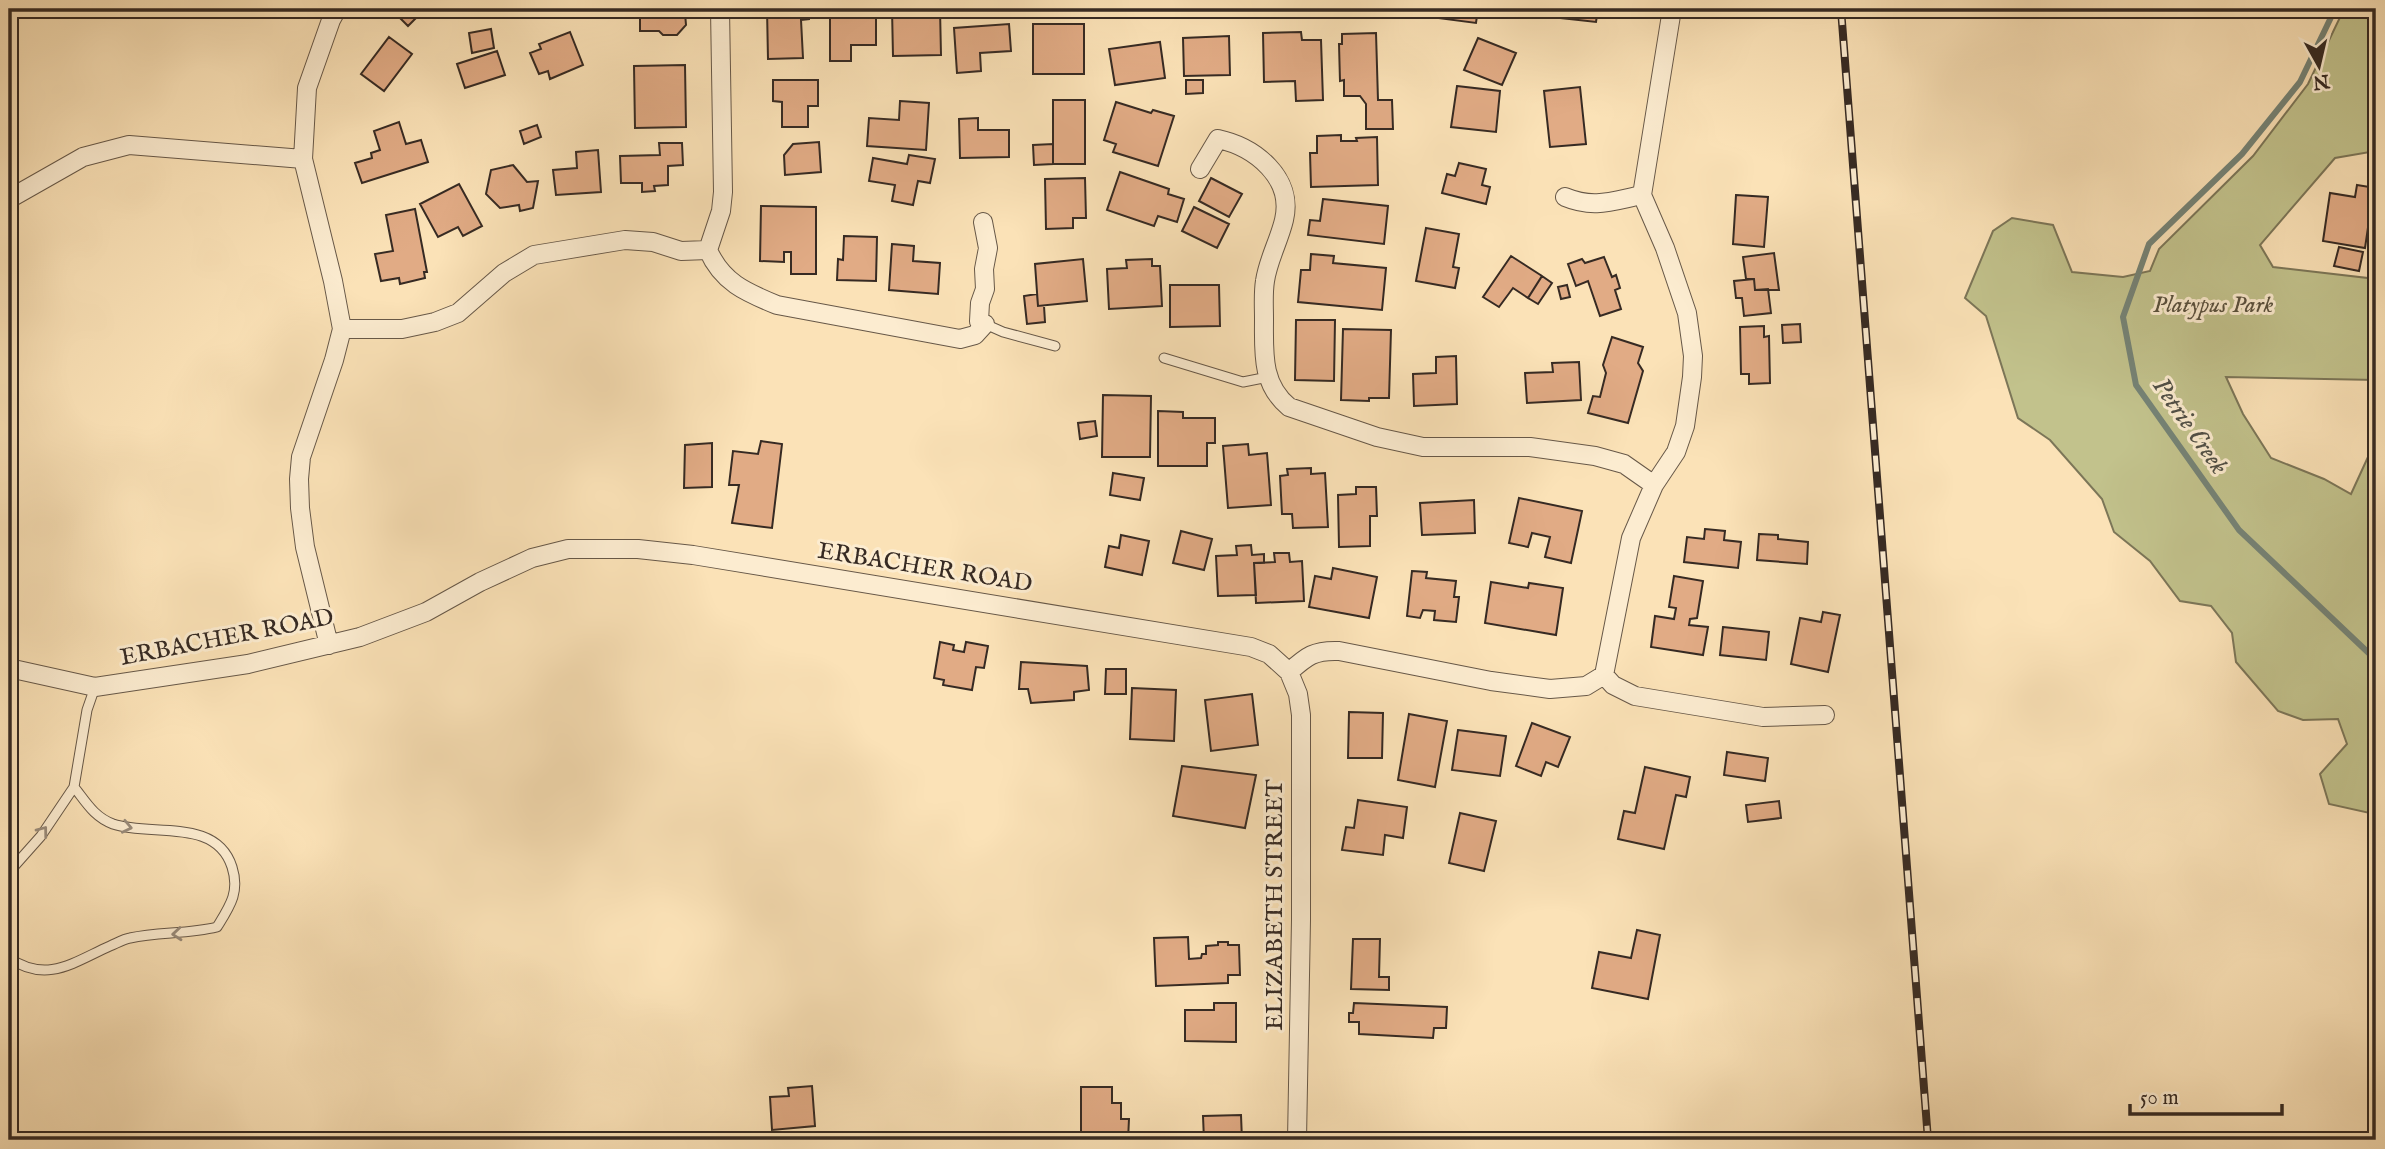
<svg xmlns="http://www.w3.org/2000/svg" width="2385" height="1149" viewBox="0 0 2385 1149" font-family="'IM FELL English',serif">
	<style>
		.green { fill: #c2c28c; stroke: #7c7658; stroke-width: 2 }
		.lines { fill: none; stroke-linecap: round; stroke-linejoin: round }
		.stream { stroke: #758376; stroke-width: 6 }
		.building { fill: #e1ab85; stroke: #362a23; stroke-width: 2 }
		.lane-casing { stroke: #675848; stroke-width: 11 }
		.street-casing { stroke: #675848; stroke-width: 20 }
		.lane { stroke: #fcecd0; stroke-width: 9 }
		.street { stroke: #fcecd0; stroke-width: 18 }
		.rail-casing { stroke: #362a23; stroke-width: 8 }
		.rail { stroke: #fcecd0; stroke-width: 5; stroke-dasharray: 16; stroke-linecap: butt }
		.oneway { stroke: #998b7a }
		.labels { text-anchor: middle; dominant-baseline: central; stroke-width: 6; stroke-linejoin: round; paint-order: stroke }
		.park-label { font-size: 24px; font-style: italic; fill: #59503d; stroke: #fcecd0 }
		.street-label { font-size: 24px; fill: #362a23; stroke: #fcecd0 }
		.water-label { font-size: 26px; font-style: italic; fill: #504f46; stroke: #fcecd0 }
	</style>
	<rect width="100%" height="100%" fill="#fbe2b7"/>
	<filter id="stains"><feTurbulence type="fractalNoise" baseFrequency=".00286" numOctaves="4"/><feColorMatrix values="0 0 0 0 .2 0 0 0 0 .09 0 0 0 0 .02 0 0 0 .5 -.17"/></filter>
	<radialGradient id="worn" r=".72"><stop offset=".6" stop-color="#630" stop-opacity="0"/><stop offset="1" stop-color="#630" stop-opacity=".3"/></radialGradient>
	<path class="green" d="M 2344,9 L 2376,9 L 2376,151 L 2335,158 L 2260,245 L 2273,267 L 2376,279 L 2376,380 L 2226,377 L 2243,414 L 2271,458 L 2324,479 L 2351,494 L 2368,457 L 2376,451 L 2376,812 L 2374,814 L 2329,804 L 2320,774 L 2347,744 L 2338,719 L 2303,720 L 2278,711 L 2236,662 L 2232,633 L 2211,606 L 2180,601 L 2150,561 L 2114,532 L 2102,499 L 2050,440 L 2018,418 L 1986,316 L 1965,298 L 1993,231 L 2012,218 L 2053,225 L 2072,272 L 2123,277 L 2150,271 L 2159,249 L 2253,156 L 2308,84 Z"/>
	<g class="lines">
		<path class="stream" d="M 2335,9 L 2300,82 L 2242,154 L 2149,244 L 2123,317 L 2136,385 L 2239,530 L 2376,660"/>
	</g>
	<path class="building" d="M 391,9 L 425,9 L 408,26 Z
		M 640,9 L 681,9 L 685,13 L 686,25 L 677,35 L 663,35 L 659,31 L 640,31 Z
		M 767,9 L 809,9 L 809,19 L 801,20 L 803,58 L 768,59 Z
		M 830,9 L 853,9 L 853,13 L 876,13 L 876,45 L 851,45 L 851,61 L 830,61 Z
		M 892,9 L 940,9 L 941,55 L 893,56 Z
		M 1431,9 L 1478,9 L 1476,23 L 1430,17 Z
		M 1553,9 L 1598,9 L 1596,22 L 1552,17 Z
		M 1009,24 L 1011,51 L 980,53 L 981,71 L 957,73 L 954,28 Z
		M 1033,24 L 1084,24 L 1084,74 L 1033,74 Z
		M 491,29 L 494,48 L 472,53 L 469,33 Z
		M 570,32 L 583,65 L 550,79 L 548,71 L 539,74 L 530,53 L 541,49 L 539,44 Z
		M 1301,32 L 1302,40 L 1321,40 L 1323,100 L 1296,101 L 1295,81 L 1264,82 L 1263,33 Z
		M 1376,33 L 1378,100 L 1392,100 L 1393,129 L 1366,129 L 1366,104 L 1360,96 L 1344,96 L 1344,80 L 1340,81 L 1339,44 L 1342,44 L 1342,34 Z
		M 1229,36 L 1230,75 L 1184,76 L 1183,38 Z
		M 389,37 L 412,54 L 384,91 L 361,74 Z
		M 1478,38 L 1516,53 L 1502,85 L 1464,70 Z
		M 1160,42 L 1165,78 L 1115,85 L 1109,49 Z
		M 497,51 L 505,75 L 465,88 L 457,64 Z
		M 685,65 L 686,127 L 635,128 L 634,66 Z
		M 773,80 L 818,80 L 818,106 L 808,106 L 808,127 L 782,127 L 782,102 L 773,101 Z
		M 1186,80 L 1203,80 L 1203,93 L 1186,94 Z
		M 1457,86 L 1500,91 L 1496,132 L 1451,127 Z
		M 1580,87 L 1586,144 L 1550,147 L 1544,91 Z
		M 1053,100 L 1085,100 L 1085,164 L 1053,164 Z
		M 900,101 L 929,103 L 926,150 L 867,146 L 869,118 L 899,120 Z
		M 1116,102 L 1151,113 L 1153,110 L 1174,116 L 1158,166 L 1113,152 L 1116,144 L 1104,140 Z
		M 978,118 L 978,130 L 1009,130 L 1009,157 L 960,158 L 959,119 Z
		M 399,122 L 406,144 L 421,140 L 428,162 L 362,183 L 355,163 L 372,158 L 371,153 L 380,150 L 374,131 Z
		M 537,125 L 541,137 L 524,144 L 520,131 Z
		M 1341,135 L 1341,141 L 1357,141 L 1356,138 L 1377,137 L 1378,185 L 1311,187 L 1310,153 L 1317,153 L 1317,136 Z
		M 819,142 L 821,172 L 785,175 L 784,155 L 793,144 Z
		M 659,143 L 682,143 L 683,165 L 668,166 L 668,185 L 654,186 L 655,191 L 642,192 L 642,183 L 621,183 L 620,156 L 660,155 Z
		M 1053,144 L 1053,164 L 1034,165 L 1033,145 Z
		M 598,150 L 601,192 L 556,195 L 553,170 L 577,168 L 576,152 Z
		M 909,155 L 935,159 L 930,183 L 918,181 L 913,205 L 892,201 L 895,185 L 869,181 L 873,158 L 907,164 Z
		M 1459,163 L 1486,169 L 1482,185 L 1490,187 L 1486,204 L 1442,193 L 1447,174 L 1455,176 Z
		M 513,165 L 527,182 L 538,181 L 533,208 L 520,211 L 519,205 L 500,208 L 486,194 L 491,170 Z
		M 1120,172 L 1169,189 L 1168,194 L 1184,199 L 1177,222 L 1158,216 L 1154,226 L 1107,210 Z
		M 1085,178 L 1086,218 L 1073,218 L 1073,228 L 1046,229 L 1045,179 Z
		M 1211,178 L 1242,194 L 1229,217 L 1199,201 Z
		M 459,184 L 482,226 L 463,236 L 458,227 L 438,237 L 420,204 Z
		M 2357,185 L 2376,188 L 2376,214 L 2370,214 L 2365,248 L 2323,241 L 2330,193 L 2355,197 Z
		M 1736,195 L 1768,197 L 1764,247 L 1733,244 Z
		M 1323,199 L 1388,206 L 1384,244 L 1308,235 L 1310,220 L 1320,221 Z
		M 761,206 L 816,207 L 816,274 L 791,274 L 791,252 L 784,252 L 784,262 L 760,261 Z
		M 1194,207 L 1229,224 L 1217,248 L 1182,231 Z
		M 415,209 L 427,272 L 424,272 L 425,278 L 400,284 L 399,278 L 381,281 L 375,254 L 393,251 L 386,215 Z
		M 1426,228 L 1459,234 L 1453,267 L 1459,268 L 1455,288 L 1416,281 Z
		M 844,236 L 877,237 L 876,281 L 837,280 L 838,259 L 843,260 Z
		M 892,244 L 914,246 L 913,261 L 940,263 L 938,294 L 889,290 Z
		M 2339,247 L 2363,252 L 2359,271 L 2334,266 Z
		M 1774,253 L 1779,290 L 1755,290 L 1754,279 L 1746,279 L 1743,257 Z
		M 1311,254 L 1334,256 L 1333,263 L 1386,268 L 1382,310 L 1298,302 L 1301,270 L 1310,270 Z
		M 1511,256 L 1542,276 L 1528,298 L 1513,288 L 1499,307 L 1483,297 Z
		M 1604,257 L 1612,277 L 1616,275 L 1620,288 L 1615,290 L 1621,309 L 1600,316 L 1588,281 L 1576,286 L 1568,264 L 1582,259 L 1585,263 Z
		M 1083,259 L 1087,301 L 1038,306 L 1035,264 Z
		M 1152,259 L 1152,266 L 1160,266 L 1162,306 L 1109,309 L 1107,269 L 1127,268 L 1126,260 Z
		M 1542,276 L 1552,283 L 1538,304 L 1528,298 Z
		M 1754,279 L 1755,290 L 1768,289 L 1771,313 L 1744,316 L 1742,298 L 1736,298 L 1734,281 Z
		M 1170,285 L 1219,285 L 1220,326 L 1170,327 Z
		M 1567,285 L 1570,297 L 1561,299 L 1558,287 Z
		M 1037,294 L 1038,306 L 1044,306 L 1045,322 L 1027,324 L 1024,296 Z
		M 1296,320 L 1335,320 L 1334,381 L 1295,380 Z
		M 1800,324 L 1801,342 L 1783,343 L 1782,325 Z
		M 1764,326 L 1764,337 L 1769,336 L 1770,383 L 1749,384 L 1749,374 L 1741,374 L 1740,327 Z
		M 1343,329 L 1391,330 L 1389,398 L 1369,398 L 1369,401 L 1341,400 Z
		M 1612,337 L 1643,347 L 1638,363 L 1643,371 L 1628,423 L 1588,413 L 1593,396 L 1600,397 L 1606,373 L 1603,365 Z
		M 1456,356 L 1457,404 L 1414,406 L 1413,374 L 1436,373 L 1436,357 Z
		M 1579,362 L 1581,400 L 1527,403 L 1525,373 L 1553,372 L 1552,363 Z
		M 1103,395 L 1151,396 L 1150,457 L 1102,457 Z
		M 1158,411 L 1183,412 L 1183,418 L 1215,418 L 1215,443 L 1207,443 L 1207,466 L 1158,466 Z
		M 1095,421 L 1097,436 L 1080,439 L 1078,423 Z
		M 761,441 L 782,444 L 772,528 L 732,523 L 739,485 L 729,485 L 733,451 L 758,454 Z
		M 712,443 L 712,487 L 684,488 L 685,445 Z
		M 1248,444 L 1249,455 L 1267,453 L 1271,505 L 1228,508 L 1223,446 Z
		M 1311,468 L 1311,474 L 1325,473 L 1328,527 L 1293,528 L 1292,514 L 1282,514 L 1280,476 L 1288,475 L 1287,469 Z
		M 1113,473 L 1144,478 L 1140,500 L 1110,495 Z
		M 1356,487 L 1376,487 L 1377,516 L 1370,516 L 1370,546 L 1339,547 L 1338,495 L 1356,494 Z
		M 1519,498 L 1582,511 L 1571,563 L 1545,557 L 1550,537 L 1532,533 L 1528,547 L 1509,543 Z
		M 1474,500 L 1475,533 L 1422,535 L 1420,503 Z
		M 1705,529 L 1725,531 L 1724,540 L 1741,542 L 1738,568 L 1684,562 L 1687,537 L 1704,539 Z
		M 1181,531 L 1212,539 L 1204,570 L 1173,563 Z
		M 1759,534 L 1778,535 L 1778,539 L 1808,542 L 1807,564 L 1757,560 Z
		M 1121,535 L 1149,541 L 1142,575 L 1105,567 L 1109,546 L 1119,548 Z
		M 1251,545 L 1252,555 L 1264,554 L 1264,563 L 1254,563 L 1256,595 L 1218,596 L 1216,556 L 1237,555 L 1236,546 Z
		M 1274,553 L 1289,553 L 1290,562 L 1302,561 L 1304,601 L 1256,603 L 1254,563 L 1275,562 Z
		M 1333,568 L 1377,577 L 1369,618 L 1309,607 L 1315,576 L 1331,579 Z
		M 1412,571 L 1427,572 L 1426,578 L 1456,581 L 1454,597 L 1459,597 L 1456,622 L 1434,620 L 1435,611 L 1423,610 L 1420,618 L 1407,616 Z
		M 1674,576 L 1703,581 L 1697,618 L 1690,619 L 1689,625 L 1708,627 L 1703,655 L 1651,647 L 1655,616 L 1674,619 L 1676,608 L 1669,607 Z
		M 1491,582 L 1528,588 L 1529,583 L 1563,588 L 1556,635 L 1485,623 Z
		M 1823,612 L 1840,615 L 1828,672 L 1791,664 L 1800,618 L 1821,622 Z
		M 1723,627 L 1769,632 L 1766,660 L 1720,655 Z
		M 940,642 L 954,645 L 953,650 L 964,652 L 966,642 L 988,646 L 984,668 L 976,667 L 972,690 L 943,685 L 944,680 L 934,678 Z
		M 1021,662 L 1087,666 L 1089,690 L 1074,692 L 1074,700 L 1031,703 L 1028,689 L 1019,689 Z
		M 1106,669 L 1126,669 L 1126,694 L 1105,694 Z
		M 1132,688 L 1176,690 L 1174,741 L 1130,739 Z
		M 1252,694 L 1258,745 L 1211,751 L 1205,700 Z
		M 1349,712 L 1383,713 L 1382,758 L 1348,758 Z
		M 1409,714 L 1447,721 L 1435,787 L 1398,780 Z
		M 1532,723 L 1570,737 L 1558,767 L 1546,762 L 1541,776 L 1516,766 Z
		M 1458,730 L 1506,736 L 1500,776 L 1452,770 Z
		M 1727,752 L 1768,758 L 1765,781 L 1724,775 Z
		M 1182,766 L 1256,775 L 1245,828 L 1173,816 Z
		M 1645,767 L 1690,777 L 1686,797 L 1676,795 L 1664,849 L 1618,839 L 1624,811 L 1635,813 Z
		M 1358,800 L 1407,807 L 1403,838 L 1385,835 L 1383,855 L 1342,850 L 1346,827 L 1354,828 Z
		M 1779,801 L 1781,818 L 1748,822 L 1746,805 Z
		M 1460,813 L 1496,821 L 1484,871 L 1449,863 Z
		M 1637,930 L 1660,935 L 1648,999 L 1592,988 L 1599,952 L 1631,958 Z
		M 1188,937 L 1189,959 L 1201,958 L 1202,954 L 1206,954 L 1206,946 L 1218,945 L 1218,942 L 1228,942 L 1228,945 L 1239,945 L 1240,975 L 1228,975 L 1228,983 L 1156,986 L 1154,938 Z
		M 1353,939 L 1380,939 L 1379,977 L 1389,977 L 1389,990 L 1351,989 Z
		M 1214,1003 L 1236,1003 L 1236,1042 L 1185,1041 L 1185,1010 L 1214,1010 Z
		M 1354,1003 L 1447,1007 L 1446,1028 L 1434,1028 L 1433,1038 L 1359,1034 L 1359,1022 L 1349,1022 L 1349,1013 L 1353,1013 Z
		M 812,1086 L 815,1126 L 772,1130 L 770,1097 L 789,1096 L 788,1088 Z
		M 1081,1087 L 1112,1087 L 1112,1103 L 1121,1103 L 1121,1119 L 1129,1119 L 1128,1140 L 1081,1140 Z
		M 1241,1115 L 1242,1140 L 1204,1140 L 1203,1116 Z
		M 977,1132 L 978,1140 L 951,1140 L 951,1133 Z
		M 1144,1132 L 1185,1132 L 1185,1140 L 1145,1140 Z
		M 899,1135 L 940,1135 L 940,1140 L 899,1140 Z
		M 1015,1135 L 1046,1135 L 1046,1140 L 1015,1140 Z
		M 870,1136 L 870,1140 L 831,1140 Z"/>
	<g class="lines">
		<g class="lane-casing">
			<path id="lane" d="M 985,324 L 1003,332 L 1055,346
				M 1164,358 L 1243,382 L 1268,377
				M 9,872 L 41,836 L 74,787 L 87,710 L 95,687
				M 9,958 C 47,984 74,962 110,946 C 117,943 124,939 130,938 C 159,932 188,934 217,927 C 230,906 240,892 232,867 C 216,817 151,837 113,824 C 94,817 86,802 74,787"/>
		</g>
		<g class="street-casing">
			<path id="street" d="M 1200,169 L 1218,139 C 1255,147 1294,178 1284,220 C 1279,241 1268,260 1265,281 C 1263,293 1264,306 1264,319 C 1264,352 1261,384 1289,407 L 1377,437 L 1423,447 L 1530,447 L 1595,456 L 1624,464 L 1654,485
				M 1565,197 C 1594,209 1612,201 1642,195
				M 9,199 L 83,157 L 129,145 L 303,159
				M 708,250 L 721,211 L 723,192 L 720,9
				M 342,329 L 402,329 L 435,322 L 458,313 L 504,273 L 534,255 L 625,240 L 653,242 L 681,251 L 708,250 C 722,282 745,292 777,305 L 960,339 L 975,335 L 985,324 L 979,321 L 980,303 L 985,289 L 984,269 L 988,248 L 983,222
				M 329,645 L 305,547 L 300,508 L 299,479 L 301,457 L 334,360 L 342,329 L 333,281 L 303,159 L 307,88 L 331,20 L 337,9
				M 9,668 L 95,687 L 248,664 L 360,637 L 426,612 L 480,582 L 532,558 L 568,549 L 638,549 L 693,555 L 1251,647 L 1269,654 L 1289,672 C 1307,656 1314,650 1339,651 L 1491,681 L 1550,689 L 1586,686 L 1604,675 L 1613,685 L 1635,696 L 1763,717 L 1825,715
				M 1289,672 L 1298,694 L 1301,715 L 1301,920 L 1297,1140
				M 1604,675 L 1631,538 L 1654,485 L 1676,452 L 1685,426 L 1692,377 L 1693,356 L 1687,313 L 1665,248 L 1642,195 L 1672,9"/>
		</g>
		<use href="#lane" class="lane"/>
		<use href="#street" class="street"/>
		<g class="rail-casing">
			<path id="rail" d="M 1841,9 L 1928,1140"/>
		</g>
		<use href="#rail" class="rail"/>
	</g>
	<defs><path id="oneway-chevron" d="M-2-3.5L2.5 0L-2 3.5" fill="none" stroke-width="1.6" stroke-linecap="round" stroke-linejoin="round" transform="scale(1.75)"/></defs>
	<g class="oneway">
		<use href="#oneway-chevron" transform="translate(127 827) rotate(12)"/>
		<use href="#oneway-chevron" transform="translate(43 831) rotate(-53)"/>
		<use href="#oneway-chevron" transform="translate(177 934) rotate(175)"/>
	</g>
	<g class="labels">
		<g class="park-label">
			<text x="2213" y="305">Platypus Park</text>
		</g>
		<g class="street-label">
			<text transform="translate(925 568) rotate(9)">ERBACHER ROAD</text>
			<text transform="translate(227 638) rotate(-11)">ERBACHER ROAD</text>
			<text transform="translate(1275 905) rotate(-90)">ELIZABETH STREET</text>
		</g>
		<g class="water-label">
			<text transform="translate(2190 426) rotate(55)">Petrie Creek</text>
		</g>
	</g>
	<rect width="2385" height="1149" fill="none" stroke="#fbe2b7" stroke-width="35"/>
	<rect x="10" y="10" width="2364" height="1128" fill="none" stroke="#362a23" stroke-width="3.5"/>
	<rect x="18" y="18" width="2350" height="1114" fill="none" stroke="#362a23" stroke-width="2"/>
	<g transform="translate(2319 66) rotate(172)" stroke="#fcecd0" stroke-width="5" paint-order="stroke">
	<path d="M0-5L12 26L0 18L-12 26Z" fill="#362a23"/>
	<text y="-10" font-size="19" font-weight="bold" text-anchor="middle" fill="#362a23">N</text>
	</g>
	<path d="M2130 1104v10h152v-10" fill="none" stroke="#362a23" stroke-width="3.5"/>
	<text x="2140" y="1104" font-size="21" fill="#362a23" stroke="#fcecd0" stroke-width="5" paint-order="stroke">50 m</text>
	<rect width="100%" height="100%" filter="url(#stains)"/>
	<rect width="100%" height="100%" fill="url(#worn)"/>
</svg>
